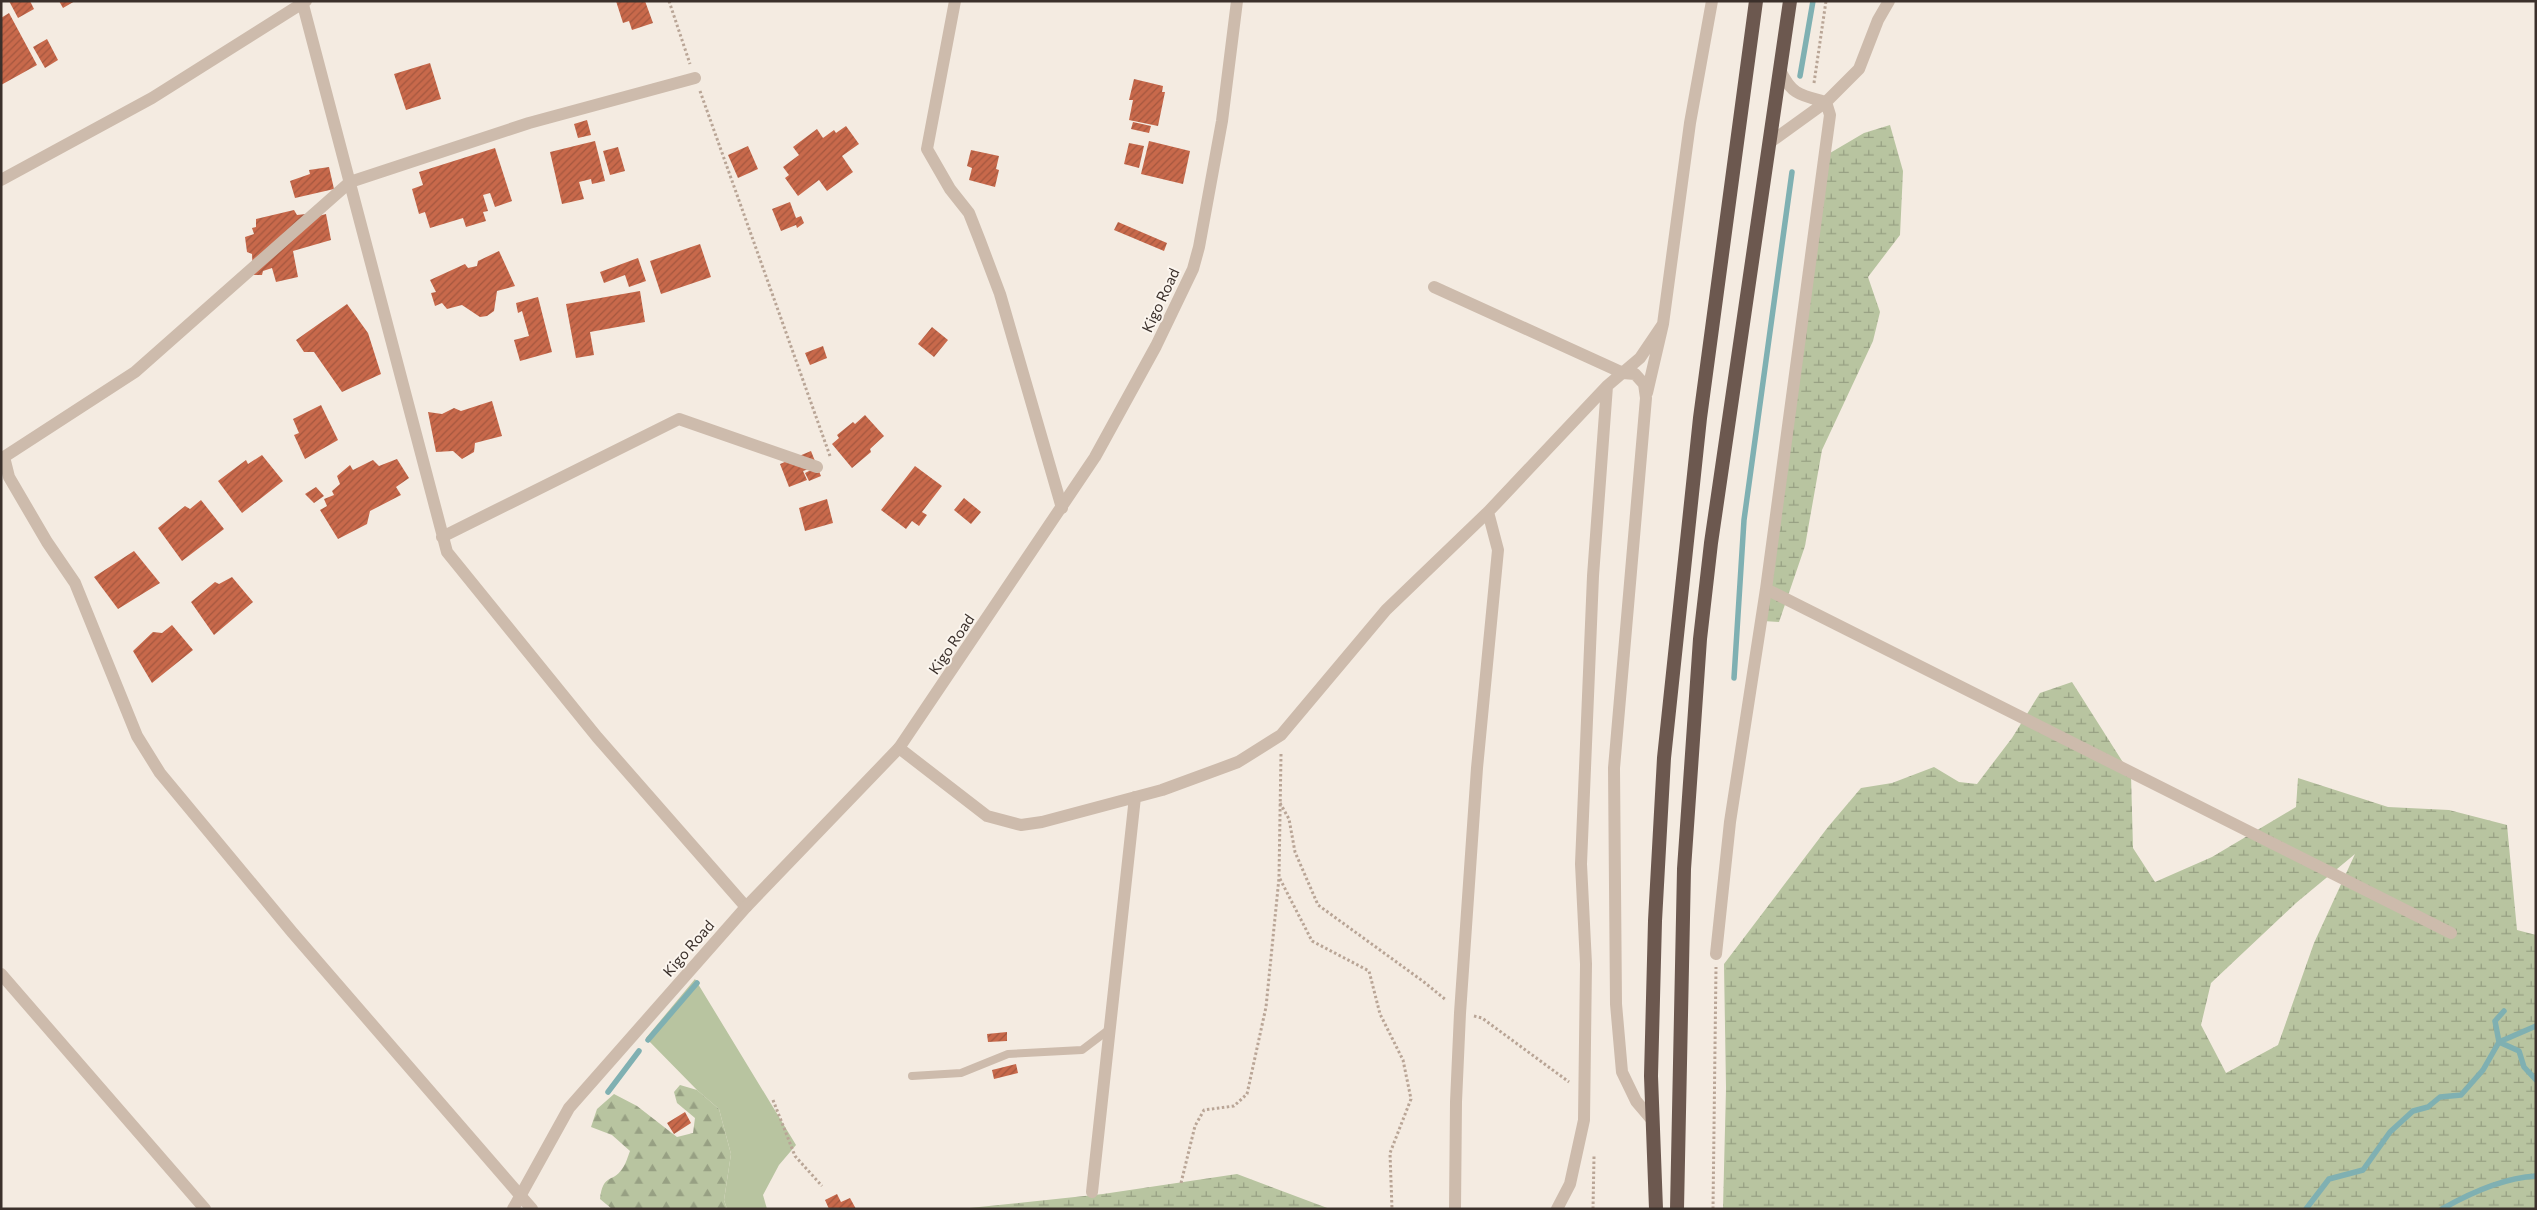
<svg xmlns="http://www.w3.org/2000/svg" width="2537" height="1210" viewBox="0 0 2537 1210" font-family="Commissioner,sans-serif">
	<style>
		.grass { fill: #b8c4a0 }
		.forest { fill: url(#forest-firs) }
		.wetland { fill: url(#wetland-marsh); fill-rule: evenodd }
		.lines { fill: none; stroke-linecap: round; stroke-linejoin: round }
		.stream { stroke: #7fb0b2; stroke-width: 5.5 }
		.building { fill: url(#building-hatch) }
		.path { stroke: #b9a596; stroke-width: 3; stroke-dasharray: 2.5 2.5; stroke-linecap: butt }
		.service { stroke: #cdbbac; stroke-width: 8 }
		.minor { stroke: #cdbbac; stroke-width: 12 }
		.tertiary { stroke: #cdbbac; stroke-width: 12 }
		.trunk { stroke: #6c584f; stroke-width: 14 }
		.labels { text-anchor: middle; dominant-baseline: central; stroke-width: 4; stroke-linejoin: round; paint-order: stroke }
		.street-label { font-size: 15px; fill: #3b302b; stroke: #fbf5ee }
	</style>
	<defs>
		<pattern id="forest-firs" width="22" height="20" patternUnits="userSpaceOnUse" patternTransform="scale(1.25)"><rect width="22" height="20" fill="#b8c4a0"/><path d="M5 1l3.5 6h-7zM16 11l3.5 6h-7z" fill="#97a083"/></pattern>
		<pattern id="wetland-marsh" width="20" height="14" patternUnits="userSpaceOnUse" patternTransform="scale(1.25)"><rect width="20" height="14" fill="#b8c4a0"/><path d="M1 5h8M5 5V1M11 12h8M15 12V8" fill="none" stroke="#97a083"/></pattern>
		<pattern id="building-hatch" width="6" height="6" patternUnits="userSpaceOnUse" patternTransform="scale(1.25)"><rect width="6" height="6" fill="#c8694b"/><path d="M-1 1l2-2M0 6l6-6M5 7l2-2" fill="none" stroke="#a4573f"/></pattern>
	</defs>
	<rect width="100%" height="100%" fill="#f4ebe1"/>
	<path class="grass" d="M 695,979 L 796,1145 L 779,1165 L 763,1195 L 767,1209 L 727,1209 L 724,1200 L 731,1154 L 719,1109 L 697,1090 L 646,1038 Z"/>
	<path class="forest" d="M 680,1085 L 697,1090 L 719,1109 L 731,1154 L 724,1200 L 727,1209 L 612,1209 L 600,1199 C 603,1173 613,1183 622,1169 C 626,1164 628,1156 630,1151 L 612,1135 L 591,1127 L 597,1109 L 614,1094 L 637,1106 L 677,1137 L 693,1133 L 695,1118 L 677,1103 L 674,1092 Z"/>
	<path class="wetland" d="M 1890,125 L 1903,171 L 1900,235 L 1868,277 L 1880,312 L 1873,341 L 1822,450 L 1805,546 L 1779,622 L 1763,621 L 1830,153 L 1864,133 Z
		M 2072,682 L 2131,775 L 2133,848 L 2155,882 L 2212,857 L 2296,807 L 2298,778 L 2388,807 L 2449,810 L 2507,825 L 2517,930 L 2536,935 L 2536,1209 L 1723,1209 L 1726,1088 L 1724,964 L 1828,827 L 1861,788 L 1892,783 L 1934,767 L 1959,782 L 1977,784 L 2012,738 L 2040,693 ZM 2355,854 L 2314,943 L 2278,1045 L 2226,1073 L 2201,1025 L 2211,983 L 2296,903 Z
		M 1237,1174 L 1330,1209 L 960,1209 L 1103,1194 Z"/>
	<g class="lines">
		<path class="stream" d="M 1800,76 L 1813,1
			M 1734,678 L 1744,520 L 1792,172
			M 2504,1011 L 2495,1021 L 2499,1042 L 2519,1051 L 2524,1067 L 2536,1080
			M 648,1040 L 697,983
			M 608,1092 L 639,1051
			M 2306,1209 L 2329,1179 L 2363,1170 L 2390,1132 L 2413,1111 L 2428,1107 L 2440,1097 L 2461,1095 L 2483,1070 L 2499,1042 L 2536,1026
			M 2442,1209 C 2470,1193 2503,1178 2536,1176"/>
	</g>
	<path class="building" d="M 9,1 L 30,1 L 34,9 L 18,18 Z
		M 59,1 L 75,1 L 63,8 Z
		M 616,1 L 645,1 L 653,23 L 632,30 L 629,21 L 623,23 Z
		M 9,13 L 37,65 L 1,85 L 1,18 Z
		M 47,39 L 58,60 L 45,68 L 33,47 Z
		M 430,63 L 441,99 L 406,110 L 394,74 Z
		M 1134,79 L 1163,86 L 1162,92 L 1165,92 L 1158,126 L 1129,120 L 1133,100 L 1129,100 Z
		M 587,120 L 591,135 L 578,138 L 574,124 Z
		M 1133,122 L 1151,126 L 1149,133 L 1131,129 Z
		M 846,126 L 859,144 L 842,156 L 853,172 L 827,191 L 819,180 L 798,196 L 785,178 L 789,175 L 783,167 L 799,155 L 793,147 L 817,129 L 823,138 L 834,130 L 836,133 Z
		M 595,141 L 605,181 L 592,184 L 591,179 L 579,182 L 584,199 L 562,204 L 550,152 Z
		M 1149,141 L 1190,151 L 1183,184 L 1141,174 Z
		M 1129,143 L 1144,146 L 1139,168 L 1124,164 Z
		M 748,146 L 758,169 L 738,178 L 728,155 Z
		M 618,147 L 625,171 L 610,175 L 603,151 Z
		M 495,148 L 512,201 L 495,207 L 490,193 L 483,195 L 488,211 L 483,212 L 486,221 L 466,227 L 463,218 L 430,228 L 425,212 L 419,214 L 412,189 L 423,185 L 419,172 Z
		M 971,150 L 999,156 L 996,169 L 999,170 L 995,187 L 969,180 L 972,168 L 967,166 Z
		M 329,167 L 334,189 L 295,198 L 290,181 L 310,174 L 309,170 Z
		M 790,202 L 796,218 L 801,216 L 804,223 L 797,228 L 796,225 L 781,231 L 772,209 Z
		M 294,210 L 297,215 L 306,214 L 307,219 L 326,214 L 331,240 L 293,251 L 298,277 L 276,282 L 272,268 L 263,271 L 262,275 L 253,275 L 252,254 L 247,252 L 245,237 L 254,234 L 252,228 L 256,227 L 256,219 Z
		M 1118,222 L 1167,243 L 1164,251 L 1114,230 Z
		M 700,244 L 711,277 L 661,294 L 650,261 Z
		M 499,251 L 515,286 L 497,291 L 494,311 L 487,316 L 480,317 L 462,305 L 447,309 L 442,303 L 435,306 L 431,293 L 436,292 L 430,280 L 465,264 L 468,268 L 477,266 L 478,261 Z
		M 638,258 L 646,281 L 629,287 L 625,275 L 604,283 L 600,272 Z
		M 640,291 L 645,322 L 590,332 L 594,355 L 576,358 L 566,304 Z
		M 538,297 L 552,352 L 520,361 L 514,340 L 529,336 L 522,311 L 518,313 L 516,303 Z
		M 347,304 L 368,333 L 381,374 L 342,392 L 314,352 L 304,352 L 296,340 Z
		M 932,327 L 948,340 L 934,357 L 918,344 Z
		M 823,346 L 827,358 L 810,365 L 805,353 Z
		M 492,401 L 502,436 L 475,443 L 474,452 L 462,459 L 453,451 L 436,452 L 428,412 L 442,414 L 454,408 L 461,411 Z
		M 321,405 L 338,440 L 305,459 L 294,435 L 299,433 L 293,419 Z
		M 865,415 L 884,436 L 870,449 L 871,452 L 852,468 L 832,444 L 839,438 L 837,435 L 853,422 L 855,424 Z
		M 811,451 L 817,466 L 803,471 L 807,480 L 789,487 L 780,464 Z
		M 262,455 L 283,481 L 242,513 L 218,481 L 246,460 L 248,464 Z
		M 397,459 L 409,478 L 396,487 L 401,495 L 370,511 L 367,524 L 338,539 L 320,510 L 327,506 L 324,499 L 334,495 L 332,491 L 340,484 L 337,476 L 350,465 L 353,470 L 373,460 L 379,466 Z
		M 915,466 L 942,486 L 922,512 L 927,515 L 919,526 L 912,521 L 906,529 L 881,510 Z
		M 817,467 L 821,476 L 809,481 L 805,473 Z
		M 316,487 L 324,496 L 314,503 L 305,494 Z
		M 964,498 L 981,512 L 971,524 L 954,510 Z
		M 827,499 L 833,523 L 805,531 L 799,508 Z
		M 201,500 L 224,529 L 182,561 L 158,528 L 185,506 L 190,509 Z
		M 134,551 L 160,583 L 118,609 L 94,577 Z
		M 232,577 L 253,602 L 214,635 L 191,602 L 215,582 L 219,584 Z
		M 172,625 L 193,650 L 152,683 L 133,651 L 153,632 L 162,633 Z
		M 1007,1032 L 1007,1041 L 988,1042 L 987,1034 Z
		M 1016,1064 L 1018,1073 L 994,1079 L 992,1070 Z
		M 685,1112 L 691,1123 L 674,1134 L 667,1123 Z
		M 837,1194 L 841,1202 L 850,1198 L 856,1209 L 829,1209 L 825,1200 Z"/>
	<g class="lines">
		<path class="path" d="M 669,1 L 690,64
			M 1814,83 L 1826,1
			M 700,91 L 830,456
			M 1281,754 L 1279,877 L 1312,941 L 1369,971 L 1380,1014 L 1403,1060 L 1411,1099 L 1390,1153 L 1392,1209
			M 1280,803 L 1289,819 L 1295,852 L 1318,905 L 1424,982 L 1446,1000
			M 1474,1016 L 1482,1018 L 1569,1082
			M 773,1100 L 795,1156 L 822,1186
			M 1181,1183 L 1195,1126 L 1204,1110 L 1234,1106 L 1247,1094 L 1266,1007 L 1279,878
			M 1593,1209 L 1594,1156
			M 1713,1209 L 1716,967"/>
		<path class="service" d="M 912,1076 L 961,1073 L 1008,1054 L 1082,1050 L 1111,1028"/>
		<path class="minor" d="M 302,1 L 447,552 L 597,737 L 746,907
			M 955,1 L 927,149 L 950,189 L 969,213 L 980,241 L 1000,294 L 1062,508
			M 1780,70 C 1792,95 1800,95 1826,102
			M 1769,143 L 1826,102 L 1859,69 L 1878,20 L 1889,1
			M 1,180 L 152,98 L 306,1
			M 1434,287 L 1623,373 L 1635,374 L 1644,384 L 1646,398 L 1614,768 L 1616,1004 L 1622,1072 L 1636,1101 L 1653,1121
			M 1647,393 L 1663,324 L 1690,123 L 1712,1
			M 442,537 L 679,419 L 817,467
			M 1766,589 L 1830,115 L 1826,102
			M 899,748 L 987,816 L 1021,825 L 1042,822 L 1162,790 L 1238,762 L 1281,735 L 1386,610 L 1488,512 L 1607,386 L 1640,358 L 1663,324
			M 1716,954 L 1730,822 L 1766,589 L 2451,933
			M 1,974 L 205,1209
			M 1092,1192 L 1135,797
			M 532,1209 L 292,932 L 160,773 L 137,736 L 75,583 L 47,542 L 9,477 L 4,457 L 135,372 L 350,182 L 529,123 L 695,78
			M 1455,1209 L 1456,1102 L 1460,1013 L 1477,768 L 1498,550 L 1488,512
			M 1557,1209 L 1570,1184 L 1584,1120 L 1586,964 L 1581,864 L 1593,576 L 1607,386"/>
		<path class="tertiary" d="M 513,1209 L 569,1108 L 746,907 L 899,748 L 1095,457 L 1156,346 L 1193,269 L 1199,247 L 1222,121 L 1237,1"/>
		<path class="trunk" d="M 1656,1209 L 1651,1076 L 1655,921 L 1664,758 L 1700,418 L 1756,1
			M 1677,1209 L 1684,869 L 1700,639 L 1711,543 L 1790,1"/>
	</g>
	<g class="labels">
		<g class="street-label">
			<text transform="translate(1160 300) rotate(-65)">Kigo Road</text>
			<text transform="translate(951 644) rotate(-56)">Kigo Road</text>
			<text transform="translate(688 948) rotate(-49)">Kigo Road</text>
		</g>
	</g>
	<rect width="2537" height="1210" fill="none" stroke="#3b302b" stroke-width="5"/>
</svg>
